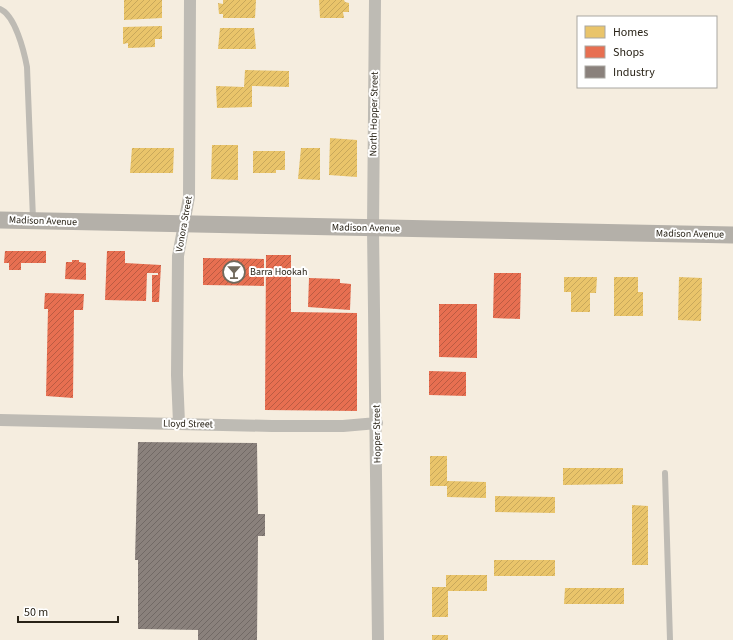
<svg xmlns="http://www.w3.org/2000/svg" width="733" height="640" viewBox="0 0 733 640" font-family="'Source Sans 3',sans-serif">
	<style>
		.homes { fill: url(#homes-hatch) }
		.shops { fill: url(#shops-hatch) }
		.industry { fill: url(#industry-hatch) }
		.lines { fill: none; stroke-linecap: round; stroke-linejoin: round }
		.service { stroke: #bebbb4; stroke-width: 6 }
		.minor { stroke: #bebbb4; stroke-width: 12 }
		.secondary { stroke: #b4b0a9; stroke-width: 17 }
		.labels { text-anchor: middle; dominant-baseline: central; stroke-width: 4; stroke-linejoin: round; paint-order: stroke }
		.street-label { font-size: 10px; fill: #282216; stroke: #fff }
		.poi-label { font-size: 10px; fill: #282216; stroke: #fff; text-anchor: start }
	</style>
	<defs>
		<pattern id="homes-hatch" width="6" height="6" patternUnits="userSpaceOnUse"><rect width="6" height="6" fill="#e9c46a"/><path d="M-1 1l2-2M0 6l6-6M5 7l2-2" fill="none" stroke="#c8a85b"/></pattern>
		<pattern id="shops-hatch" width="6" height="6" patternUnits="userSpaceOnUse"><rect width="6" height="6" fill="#e76f51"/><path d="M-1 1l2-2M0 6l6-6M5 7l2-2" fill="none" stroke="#bb5b42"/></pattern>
		<pattern id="industry-hatch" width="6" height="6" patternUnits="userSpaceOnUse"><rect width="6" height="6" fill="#8a817c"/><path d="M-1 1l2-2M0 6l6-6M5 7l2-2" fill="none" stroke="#716965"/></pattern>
	</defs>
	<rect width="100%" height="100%" fill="#f5eddf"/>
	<path class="homes" d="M 124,0 L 162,0 L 162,18 L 124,20 Z
		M 223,0 L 256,0 L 255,18 L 223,18 L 223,14 L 219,14 L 218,3 L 223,4 Z
		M 319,0 L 344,0 L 345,2 L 349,3 L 349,12 L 343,12 L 344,18 L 320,18 Z
		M 162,26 L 162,39 L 155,39 L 155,47 L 128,48 L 128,43 L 123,44 L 123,27 Z
		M 220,28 L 254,28 L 256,49 L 218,49 Z
		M 245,70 L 289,71 L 289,87 L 252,86 L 252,107 L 217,108 L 216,86 L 244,87 Z
		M 330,138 L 357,140 L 357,177 L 329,175 Z
		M 212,145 L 238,145 L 238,180 L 211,179 Z
		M 132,148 L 174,148 L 173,173 L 130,173 Z
		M 301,148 L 320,148 L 320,180 L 298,179 Z
		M 253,151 L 285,151 L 285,170 L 276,170 L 276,173 L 253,173 Z
		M 564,277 L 597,277 L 596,293 L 590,293 L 590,312 L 571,312 L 571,292 L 564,292 Z
		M 614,277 L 638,277 L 638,292 L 643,292 L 643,316 L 614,316 Z
		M 679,277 L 702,278 L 701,321 L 678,320 Z
		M 430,456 L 447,456 L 447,481 L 486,482 L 486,498 L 447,497 L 447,486 L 430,486 Z
		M 563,468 L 623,468 L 623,484 L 563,485 Z
		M 495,496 L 555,497 L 555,513 L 495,512 Z
		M 632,505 L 648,506 L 648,565 L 632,565 Z
		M 494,560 L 555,560 L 555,576 L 494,576 Z
		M 446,575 L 487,575 L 487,591 L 448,591 L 448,617 L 432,617 L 432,587 L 446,587 Z
		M 565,588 L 624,588 L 624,604 L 564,604 Z
		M 432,635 L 448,635 L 448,640 L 432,640 Z"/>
	<path class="shops" d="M 5,251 L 46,251 L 46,263 L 21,263 L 21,270 L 9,270 L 9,263 L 4,263 Z
		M 107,251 L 125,251 L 125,263 L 161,265 L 159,302 L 152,302 L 152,275 L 158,275 L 158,273 L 147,273 L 146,301 L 105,300 Z
		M 266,255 L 291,255 L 291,312 L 357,313 L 357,411 L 265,410 Z
		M 203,258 L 264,259 L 264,286 L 203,285 Z
		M 72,260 L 79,260 L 79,262 L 86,263 L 86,280 L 65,279 L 66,262 L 72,262 Z
		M 494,273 L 521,273 L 520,319 L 493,318 Z
		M 309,278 L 340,279 L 340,283 L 351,284 L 350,310 L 308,307 Z
		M 45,293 L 84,294 L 83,310 L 74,310 L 73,398 L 46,396 L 48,309 L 44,309 Z
		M 439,304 L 477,304 L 477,358 L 439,357 Z
		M 429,371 L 466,372 L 466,396 L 429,395 Z"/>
	<path class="industry" d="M 138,442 L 257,443 L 258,514 L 265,514 L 265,536 L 258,536 L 257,640 L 198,640 L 198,630 L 138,629 L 138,560 L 135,560 Z"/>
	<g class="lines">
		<path class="service" d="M 0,9 C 15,15 24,51 27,67 L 33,219
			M 665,473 L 670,640"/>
		<path class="minor" d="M 375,0 L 373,228 L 378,640
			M 0,420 L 272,426 L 343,426 L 377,423
			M 179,423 L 177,375 L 178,256 L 189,197 L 190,0"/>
		<path class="secondary" d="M 0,220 L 733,235"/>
	</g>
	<defs>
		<g id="bar-ring" transform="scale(1.15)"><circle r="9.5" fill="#fff" stroke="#70695c" stroke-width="1.5"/><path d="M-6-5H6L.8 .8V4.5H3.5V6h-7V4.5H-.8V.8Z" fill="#70695c"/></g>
	</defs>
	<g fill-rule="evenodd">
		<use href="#bar-ring" x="234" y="272"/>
	</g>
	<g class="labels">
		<g class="street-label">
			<text transform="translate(374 114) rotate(-89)">North Hopper Street</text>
			<text transform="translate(43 221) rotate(2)">Madison Avenue</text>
			<text transform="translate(184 224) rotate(-80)">Vonora Street</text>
			<text transform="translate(366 228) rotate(1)">Madison Avenue</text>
			<text transform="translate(690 234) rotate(1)">Madison Avenue</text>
			<text transform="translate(188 424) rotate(1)">Lloyd Street</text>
			<text transform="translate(377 434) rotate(-91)">Hopper Street</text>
		</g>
		<g class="poi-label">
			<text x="250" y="272">Barra Hookah</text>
		</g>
	</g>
	<rect x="577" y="16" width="140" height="72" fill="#ffffff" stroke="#a9a7a2"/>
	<rect x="585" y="26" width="20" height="12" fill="#e9c46a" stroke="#a9a7a2"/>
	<text x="613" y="36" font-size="12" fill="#282216">Homes</text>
	<rect x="585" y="46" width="20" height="12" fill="#e76f51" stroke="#a9a7a2"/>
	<text x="613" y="56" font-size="12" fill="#282216">Shops</text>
	<rect x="585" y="66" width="20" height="12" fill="#8a817c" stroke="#a9a7a2"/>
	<text x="613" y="76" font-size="12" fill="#282216">Industry</text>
	<path d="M18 616v6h100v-6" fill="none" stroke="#282216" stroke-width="2"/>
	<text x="24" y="616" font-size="12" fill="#282216" stroke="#ffffff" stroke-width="3" paint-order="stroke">50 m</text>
</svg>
